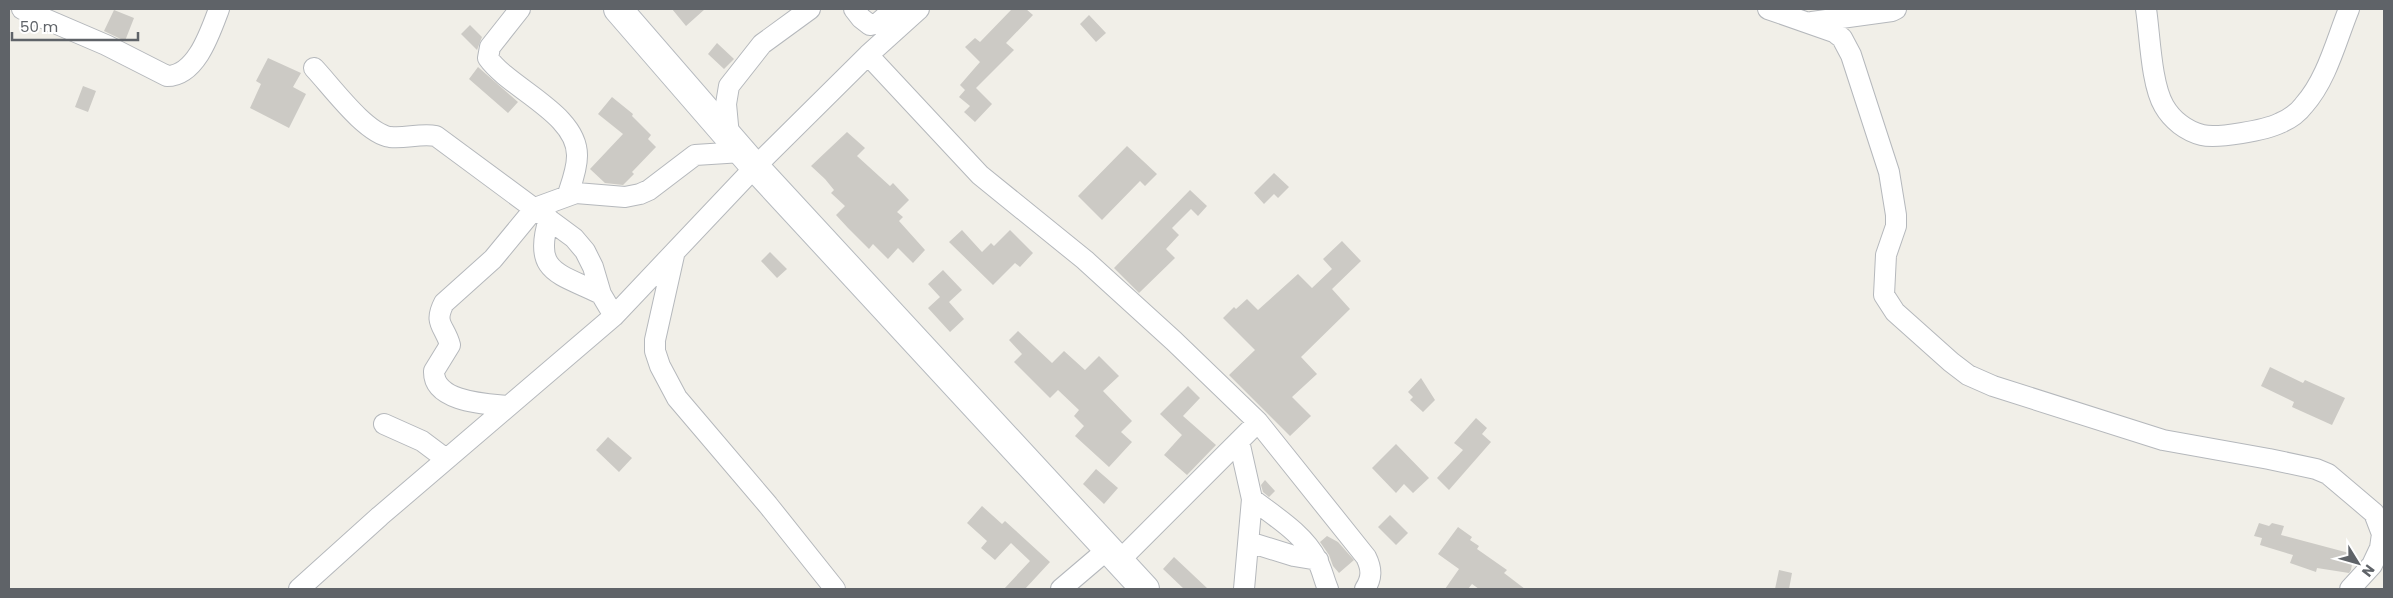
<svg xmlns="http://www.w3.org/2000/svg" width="2393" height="598" viewBox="0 0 2393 598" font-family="Poppins,sans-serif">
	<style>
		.building { fill: #cccac5 }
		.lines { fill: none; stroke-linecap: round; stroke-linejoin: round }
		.street-casing { stroke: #b5b8bc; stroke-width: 22 }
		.secondary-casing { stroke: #b6babf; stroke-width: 30 }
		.street { stroke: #fff; stroke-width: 20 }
		.secondary { stroke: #fff; stroke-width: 28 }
	</style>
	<rect width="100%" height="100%" fill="#f1efe8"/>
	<path class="building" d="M 672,9 L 705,9 L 686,26 Z
		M 1012,9 L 1026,9 L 1033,15 L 1006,43 L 1014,50 L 976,88 L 992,104 L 975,122 L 964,112 L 970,106 L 959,97 L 965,90 L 960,85 L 980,62 L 965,47 L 975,38 L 980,42 Z
		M 114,10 L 134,18 L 125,41 L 104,31 Z
		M 1089,15 L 1106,33 L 1096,42 L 1080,24 Z
		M 470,25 L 482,37 L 477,50 L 461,34 Z
		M 717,43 L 734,59 L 724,69 L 708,54 Z
		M 268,58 L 301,73 L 293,87 L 306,94 L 289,128 L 250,108 L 261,84 L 256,81 Z
		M 478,67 L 518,102 L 508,113 L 469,79 Z
		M 83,86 L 96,91 L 88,112 L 75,107 Z
		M 612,97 L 633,114 L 632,116 L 651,135 L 648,139 L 656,147 L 632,172 L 634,174 L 623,185 L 605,183 L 590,169 L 623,134 L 598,114 Z
		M 847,132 L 865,148 L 857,156 L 890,186 L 893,183 L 909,200 L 897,212 L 903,217 L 899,221 L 925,250 L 913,263 L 898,248 L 888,259 L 873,244 L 869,249 L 848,228 L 836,215 L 845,206 L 831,193 L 834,190 L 825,179 L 811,166 Z
		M 1127,146 L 1157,174 L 1145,186 L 1140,181 L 1102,220 L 1078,196 Z
		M 1274,173 L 1289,187 L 1278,198 L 1274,194 L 1264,204 L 1254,193 Z
		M 1190,190 L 1207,206 L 1198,216 L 1191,209 L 1172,228 L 1179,235 L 1166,249 L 1175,258 L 1139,293 L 1114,268 Z
		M 962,230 L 982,252 L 991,243 L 994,246 L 1010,230 L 1033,253 L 1020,267 L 1015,263 L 993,285 L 949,242 Z
		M 1342,241 L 1361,261 L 1332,289 L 1350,309 L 1301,357 L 1317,374 L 1292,397 L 1311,416 L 1290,436 L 1229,375 L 1255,350 L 1223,318 L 1234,307 L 1236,309 L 1247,299 L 1258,310 L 1298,274 L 1312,288 L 1332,269 L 1323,259 Z
		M 770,252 L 787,269 L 777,278 L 761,261 Z
		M 943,270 L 962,290 L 949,302 L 964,319 L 950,332 L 928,308 L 940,297 L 928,284 Z
		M 1018,331 L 1052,363 L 1064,351 L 1085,370 L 1099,356 L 1119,376 L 1103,391 L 1132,421 L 1121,432 L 1132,442 L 1109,467 L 1075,436 L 1084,426 L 1074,416 L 1079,410 L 1058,390 L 1050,398 L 1014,362 L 1022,354 L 1009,340 Z
		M 2270,367 L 2303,383 L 2305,380 L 2345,398 L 2332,425 L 2292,407 L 2294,402 L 2261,386 Z
		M 1421,378 L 1435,400 L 1423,412 L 1410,400 L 1413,397 L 1408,392 Z
		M 1188,386 L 1200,398 L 1183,416 L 1216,445 L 1187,475 L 1164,455 L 1182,435 L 1160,414 Z
		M 1476,418 L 1487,428 L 1482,434 L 1491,442 L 1449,490 L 1437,478 L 1463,450 L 1454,443 Z
		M 608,437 L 632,458 L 619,472 L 596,450 Z
		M 1396,444 L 1429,478 L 1413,493 L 1404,484 L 1396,493 L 1372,468 Z
		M 1096,469 L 1118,488 L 1104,504 L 1083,484 Z
		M 1265,480 L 1275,491 L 1269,497 L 1263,492 L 1261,485 Z
		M 982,506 L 1002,524 L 1005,521 L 1050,562 L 1025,589 L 1004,589 L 1030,561 L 1011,543 L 995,560 L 981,548 L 987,541 L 967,523 Z
		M 1390,515 L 1408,533 L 1396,545 L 1378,527 Z
		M 2259,523 L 2269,526 L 2272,523 L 2284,526 L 2281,535 L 2349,553 L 2348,558 L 2353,558 L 2351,570 L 2349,573 L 2317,568 L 2316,572 L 2290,563 L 2293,555 L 2260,545 L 2262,538 L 2254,536 Z
		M 1458,527 L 1472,537 L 1470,540 L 1479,546 L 1477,549 L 1507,570 L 1504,573 L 1525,589 L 1479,589 L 1472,584 L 1468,589 L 1445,589 L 1459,569 L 1438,554 Z
		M 1327,536 L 1338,542 L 1354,560 L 1339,573 L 1333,566 L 1329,555 L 1320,542 Z
		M 1174,557 L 1208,589 L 1184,589 L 1163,569 Z
		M 1779,570 L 1792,573 L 1789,589 L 1775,589 Z"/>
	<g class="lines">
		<g class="street-casing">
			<path id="street" d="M 22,9 L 106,45 L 167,76 C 196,76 210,33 219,9
				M 520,9 L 490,47 L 488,58 C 510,89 578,114 577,156 C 577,169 572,182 568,194
				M 854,9 L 861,18 L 870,25 L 878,23 L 894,9
				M 1768,9 L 1834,32 L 1842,38 L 1851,55 L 1889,172 L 1896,215 L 1896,226 L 1886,255 L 1884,295 L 1895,312 L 1951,362 L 1968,375 L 1993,386 L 2163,440 L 2269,459 L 2316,469 L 2328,474 L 2374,513 L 2382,534 L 2380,548 L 2372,565 L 2350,589
				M 2146,9 C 2150,35 2151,84 2164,106 C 2172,120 2186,131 2202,135 C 2217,139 2266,130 2280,123 C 2290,119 2298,113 2304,105 C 2327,79 2336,41 2349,9
				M 1812,22 L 1892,11 L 1896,9
				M 868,55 L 980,175 L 1085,260 L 1174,341 L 1258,422 L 1366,557 C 1372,569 1372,578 1365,589
				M 314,68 C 332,87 365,133 390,137 C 405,139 420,133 436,136 L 574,238 L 585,251 L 593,267 L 601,294 L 614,316
				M 729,136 L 726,104 L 729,86 L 762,44 L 810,9
				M 549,219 C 532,273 559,273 601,294
				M 674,255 L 655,340 L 655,351 L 660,366 L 677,398 L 768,505 L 835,589
				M 507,406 C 486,404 433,402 434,371 L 450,345 C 445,326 433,324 444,303 L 493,259 L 535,208 L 576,193 L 625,197 L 640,194 L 649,190 L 695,155 L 742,152
				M 384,424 L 422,441 L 446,459
				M 1239,441 L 1252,499 L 1244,589
				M 1252,499 C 1274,516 1304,534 1317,560 C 1322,569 1324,580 1328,589
				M 1249,542 L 1294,556 L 1318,560
				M 1119,561 L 1258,422
				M 299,589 L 380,516 L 614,316 L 755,167 L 868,55 L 919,9
				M 1061,589 L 1108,549"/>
		</g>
		<g class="secondary-casing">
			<path id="secondary" d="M 618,9 L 755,167 L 1145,589"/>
		</g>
		<use href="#street" class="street"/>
		<use href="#secondary" class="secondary"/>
	</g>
	<rect width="2393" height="598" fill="none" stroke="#5f6368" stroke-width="20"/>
	<g transform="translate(2358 563) rotate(127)" stroke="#ffffff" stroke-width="4" paint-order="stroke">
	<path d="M0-4L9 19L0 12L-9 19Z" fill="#5f6368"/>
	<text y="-8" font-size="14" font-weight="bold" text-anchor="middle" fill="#5f6368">N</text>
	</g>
	<path d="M12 32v8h126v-8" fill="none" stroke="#5f6368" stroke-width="2.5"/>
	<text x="20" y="32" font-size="15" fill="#5f6368" stroke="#ffffff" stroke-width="4" paint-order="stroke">50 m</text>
</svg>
